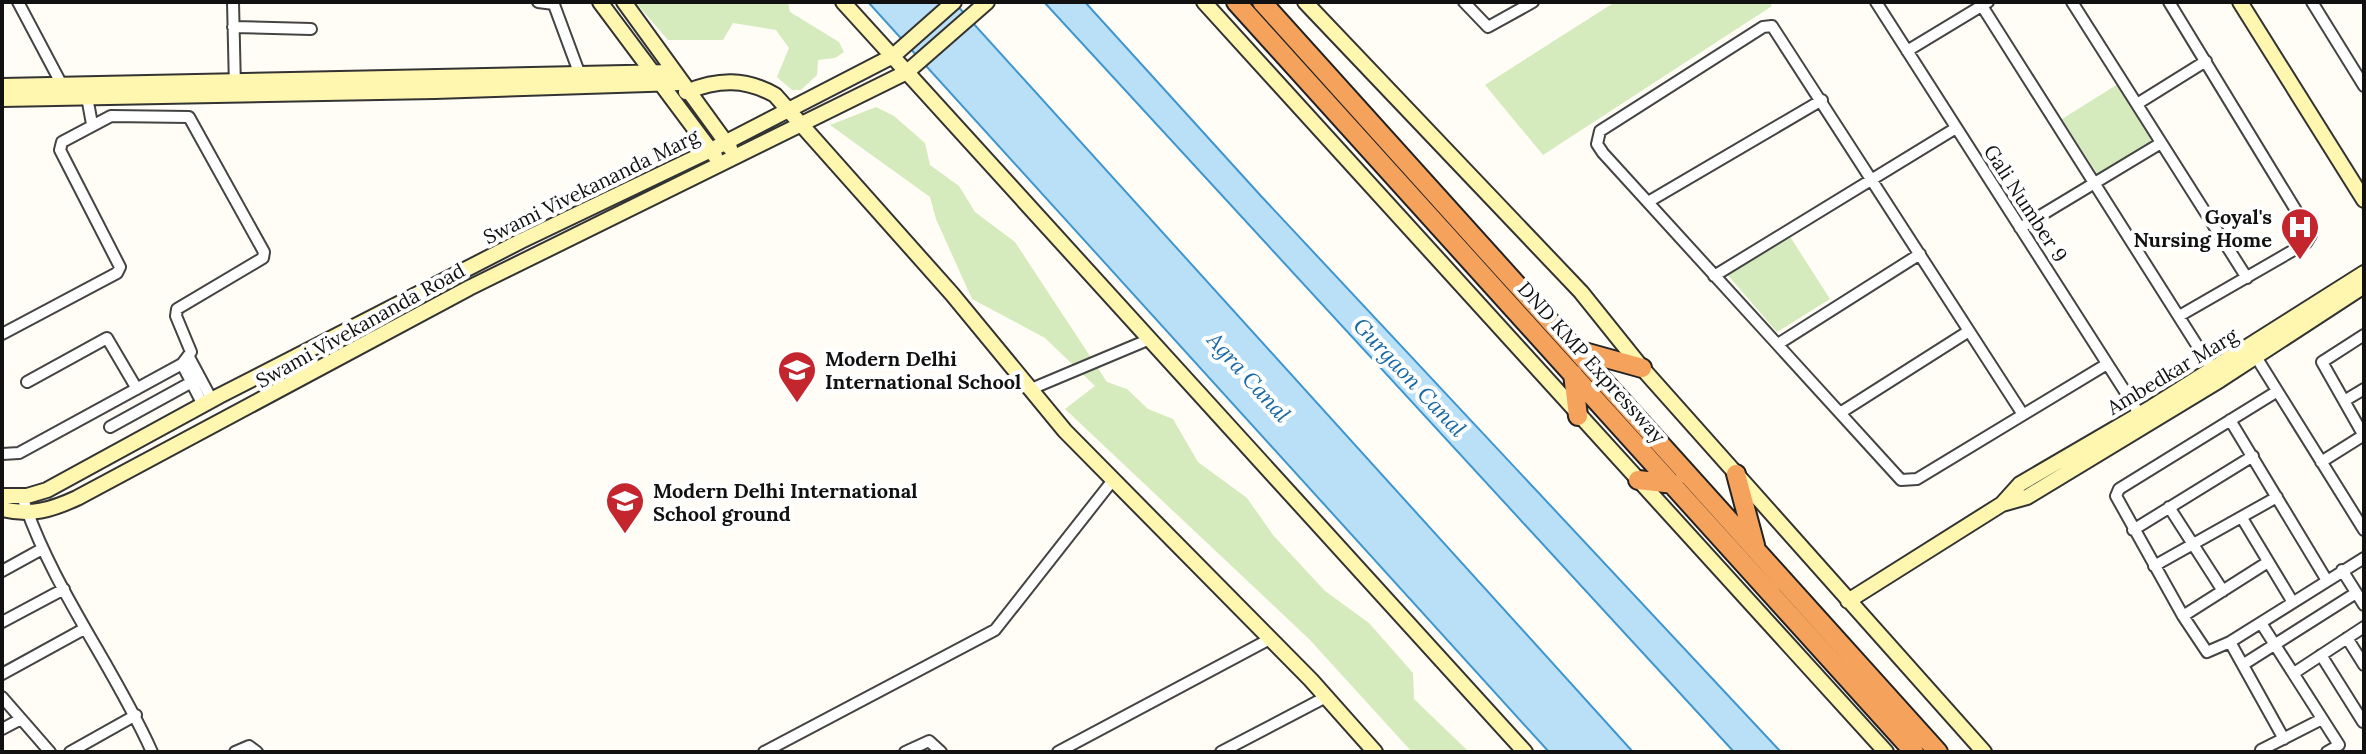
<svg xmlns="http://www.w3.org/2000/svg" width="2366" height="754" viewBox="0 0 2366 754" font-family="Lora,serif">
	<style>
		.green { fill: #d5ebbd }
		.water { fill: #b9e0f7; stroke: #3f96cf; stroke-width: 2 }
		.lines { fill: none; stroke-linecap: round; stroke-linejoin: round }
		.street-casing { stroke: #444; stroke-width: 14 }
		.secondary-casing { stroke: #333; stroke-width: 18 }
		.highway-casing { stroke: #222; stroke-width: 22 }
		.street { stroke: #fff; stroke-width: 10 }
		.secondary { stroke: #fff6b0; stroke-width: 14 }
		.highway { stroke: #f5a25d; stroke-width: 18 }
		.labels { text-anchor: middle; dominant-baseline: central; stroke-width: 8; stroke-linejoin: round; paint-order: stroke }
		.street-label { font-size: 20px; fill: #111; stroke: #fff }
		.poi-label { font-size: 20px; font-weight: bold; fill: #111; stroke: #fff; text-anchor: start }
		.water-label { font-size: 22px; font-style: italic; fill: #1768a6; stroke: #fff }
	</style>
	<rect width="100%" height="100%" fill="#fffdf5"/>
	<path class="green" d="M 635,2 L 788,2 L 790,12 L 839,42 L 844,52 L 835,58 L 818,60 L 817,75 L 801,90 L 792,90 L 777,77 L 789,48 L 776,30 L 733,23 L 723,40 L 668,40 Z
		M 1615,2 L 1769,2 L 1772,6 L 1543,155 L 1485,85 Z
		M 2118,84 L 2153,140 L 2098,175 L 2062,119 Z
		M 876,107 L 894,116 L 925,143 L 930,165 L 959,186 L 975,212 L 1015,242 L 1107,382 L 1127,389 L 1148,409 L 1173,419 L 1198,462 L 1247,498 L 1273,535 L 1325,591 L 1369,623 L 1413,673 L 1414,699 L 1469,752 L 1412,752 L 1309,639 L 1065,409 L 1095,386 L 1045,338 L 972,299 L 936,219 L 930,197 L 830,125 Z
		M 1789,235 L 1830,299 L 1777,332 L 1726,273 Z"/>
	<path class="water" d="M 868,2 L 954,2 L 1633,752 L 1549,752 Z
		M 1044,2 L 1085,2 L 1261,196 L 1781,752 L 1734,752 Z"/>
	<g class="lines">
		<g class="street-casing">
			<path id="street" d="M 18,2 L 62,85
				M 233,2 L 235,88
				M 538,2 L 554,4
				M 553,2 L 580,75
				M 1464,2 L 1488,27 L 1533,2
				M 1876,2 L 2142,418
				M 2072,2 L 2247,278
				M 2169,2 L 2311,235 L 2306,243 L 2181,315
				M 2312,2 L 2364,86
				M 1982,6 L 2212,369
				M 233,27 L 311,29
				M 1907,51 L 1988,2
				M 87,97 L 92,124
				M 2137,104 L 2206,61
				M 1648,202 L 1822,100
				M 2020,228 L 2161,143
				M 1714,276 L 1956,128
				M 2,334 L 117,273 L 120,267 L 60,150 L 62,142 L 111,116 L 189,117 L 264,252 L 263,258 L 177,309 L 176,316 L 191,352 L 182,364 L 19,453 L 2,454
				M 2364,335 L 2322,362 L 2364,436
				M 1778,344 L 1920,254
				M 2253,352 L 2364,530
				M 189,357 L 212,400
				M 182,364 L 203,405
				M 27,382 L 107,338 L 137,389
				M 1031,389 L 1150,339
				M 2276,392 L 2119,489 L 2116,496 L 2183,616 L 2207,652 L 2230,642 L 2364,558
				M 2344,401 L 2364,389
				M 1840,413 L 1969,331
				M 2022,413 L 1772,26 L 1763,27 L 1600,131 L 1597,144 L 1603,153 L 1901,480 L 1917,479 L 2107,364
				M 2230,420 L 2326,579
				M 110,427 L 190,383
				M 2321,462 L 2364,435
				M 22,496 C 52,588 113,665 152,752
				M 2169,507 L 2223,591
				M 2242,518 L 2292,601
				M 2133,530 L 2253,456
				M 2154,566 L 2277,497
				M 2342,570 L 2364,605
				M 2,571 L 42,549
				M 2183,616 L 2268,562
				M 2,622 L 64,589
				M 2261,623 L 2339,745 L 2327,752
				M 2347,638 L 2364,665
				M 2230,642 L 2284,739
				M 2321,655 L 2363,722
				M 2244,664 L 2356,593
				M 2294,673 L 2364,627
				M 2,674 L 84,629
				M 2,697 L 50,752
				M 2,729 L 21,719
				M 2261,750 L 2322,719
				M 70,752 L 136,715
				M 235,752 L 249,746 L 257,752
				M 764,752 L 995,630 L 1113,480
				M 905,752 L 929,741 L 941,752
				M 1058,752 L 1270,639
				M 1221,752 L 1326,697"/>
		</g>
		<g class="secondary-casing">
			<path id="secondary" d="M 600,2 L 715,156
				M 624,2 L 730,148
				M 843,2 L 1525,752
				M 1204,2 L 1886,752
				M 1305,2 L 1581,292 L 1642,368 L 1984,752
				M 2240,2 L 2364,200
				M 2,86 L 672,72
				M 686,92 C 718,79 745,78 775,95 L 952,294 L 1065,431 L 1311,680 L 1375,752
				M 2,99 L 435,91 L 679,83
				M 2,496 L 27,496 L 47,490 L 219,396 L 521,241 L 711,150 L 893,56 L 954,2
				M 2002,504 L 2027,497 L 2220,380 L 2364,286
				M 2,509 C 31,516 51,510 77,498 L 469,288 L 907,72 L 987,2
				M 1848,601 L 2002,504 L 2020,484 L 2152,407 L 2364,273"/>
		</g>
		<g class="highway-casing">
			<path id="highway" d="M 1236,2 L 1914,752
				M 1262,2 L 1938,752
				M 1577,350 L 1642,368
				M 1573,374 L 1578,416
				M 1736,474 L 1755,545
				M 1638,480 L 1674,484"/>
		</g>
		<use href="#street" class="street"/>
		<use href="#secondary" class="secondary"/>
		<use href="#highway" class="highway"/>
	</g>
	<defs>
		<g id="hospital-pin" transform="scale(2)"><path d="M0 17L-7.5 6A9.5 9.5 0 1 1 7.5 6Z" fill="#c4262e" stroke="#fff"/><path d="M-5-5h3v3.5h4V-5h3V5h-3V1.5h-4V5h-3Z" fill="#fff"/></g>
		<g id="school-pin" transform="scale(2)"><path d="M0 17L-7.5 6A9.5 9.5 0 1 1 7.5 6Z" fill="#c4262e" stroke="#fff"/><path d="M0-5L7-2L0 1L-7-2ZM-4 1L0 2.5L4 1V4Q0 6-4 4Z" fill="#fff"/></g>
	</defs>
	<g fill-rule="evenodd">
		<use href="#hospital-pin" x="2300" y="227"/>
		<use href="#school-pin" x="797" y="370"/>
		<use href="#school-pin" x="625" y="501"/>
	</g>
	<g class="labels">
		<g class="street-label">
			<text transform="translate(591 186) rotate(-26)">Swami Vivekananda Marg</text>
			<text transform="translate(2026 203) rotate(57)">Gali Number 9</text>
			<text transform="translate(360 325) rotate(-29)">Swami Vivekananda Road</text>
			<text transform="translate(1592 362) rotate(48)">DND KMP Expressway</text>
			<text transform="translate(2172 371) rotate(-31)">Ambedkar Marg</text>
		</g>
		<g class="poi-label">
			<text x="2272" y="216" text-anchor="end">Goyal's<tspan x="2272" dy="23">Nursing Home</tspan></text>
			<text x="825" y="358">Modern Delhi<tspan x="825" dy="23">International School</tspan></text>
			<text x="653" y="490">Modern Delhi International<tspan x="653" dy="23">School ground</tspan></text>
		</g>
		<g class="water-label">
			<text transform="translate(1249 377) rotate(48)">Agra Canal</text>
			<text transform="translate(1410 377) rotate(47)">Gurgaon Canal</text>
		</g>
	</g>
	<rect width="2366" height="754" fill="none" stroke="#111111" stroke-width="8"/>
</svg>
